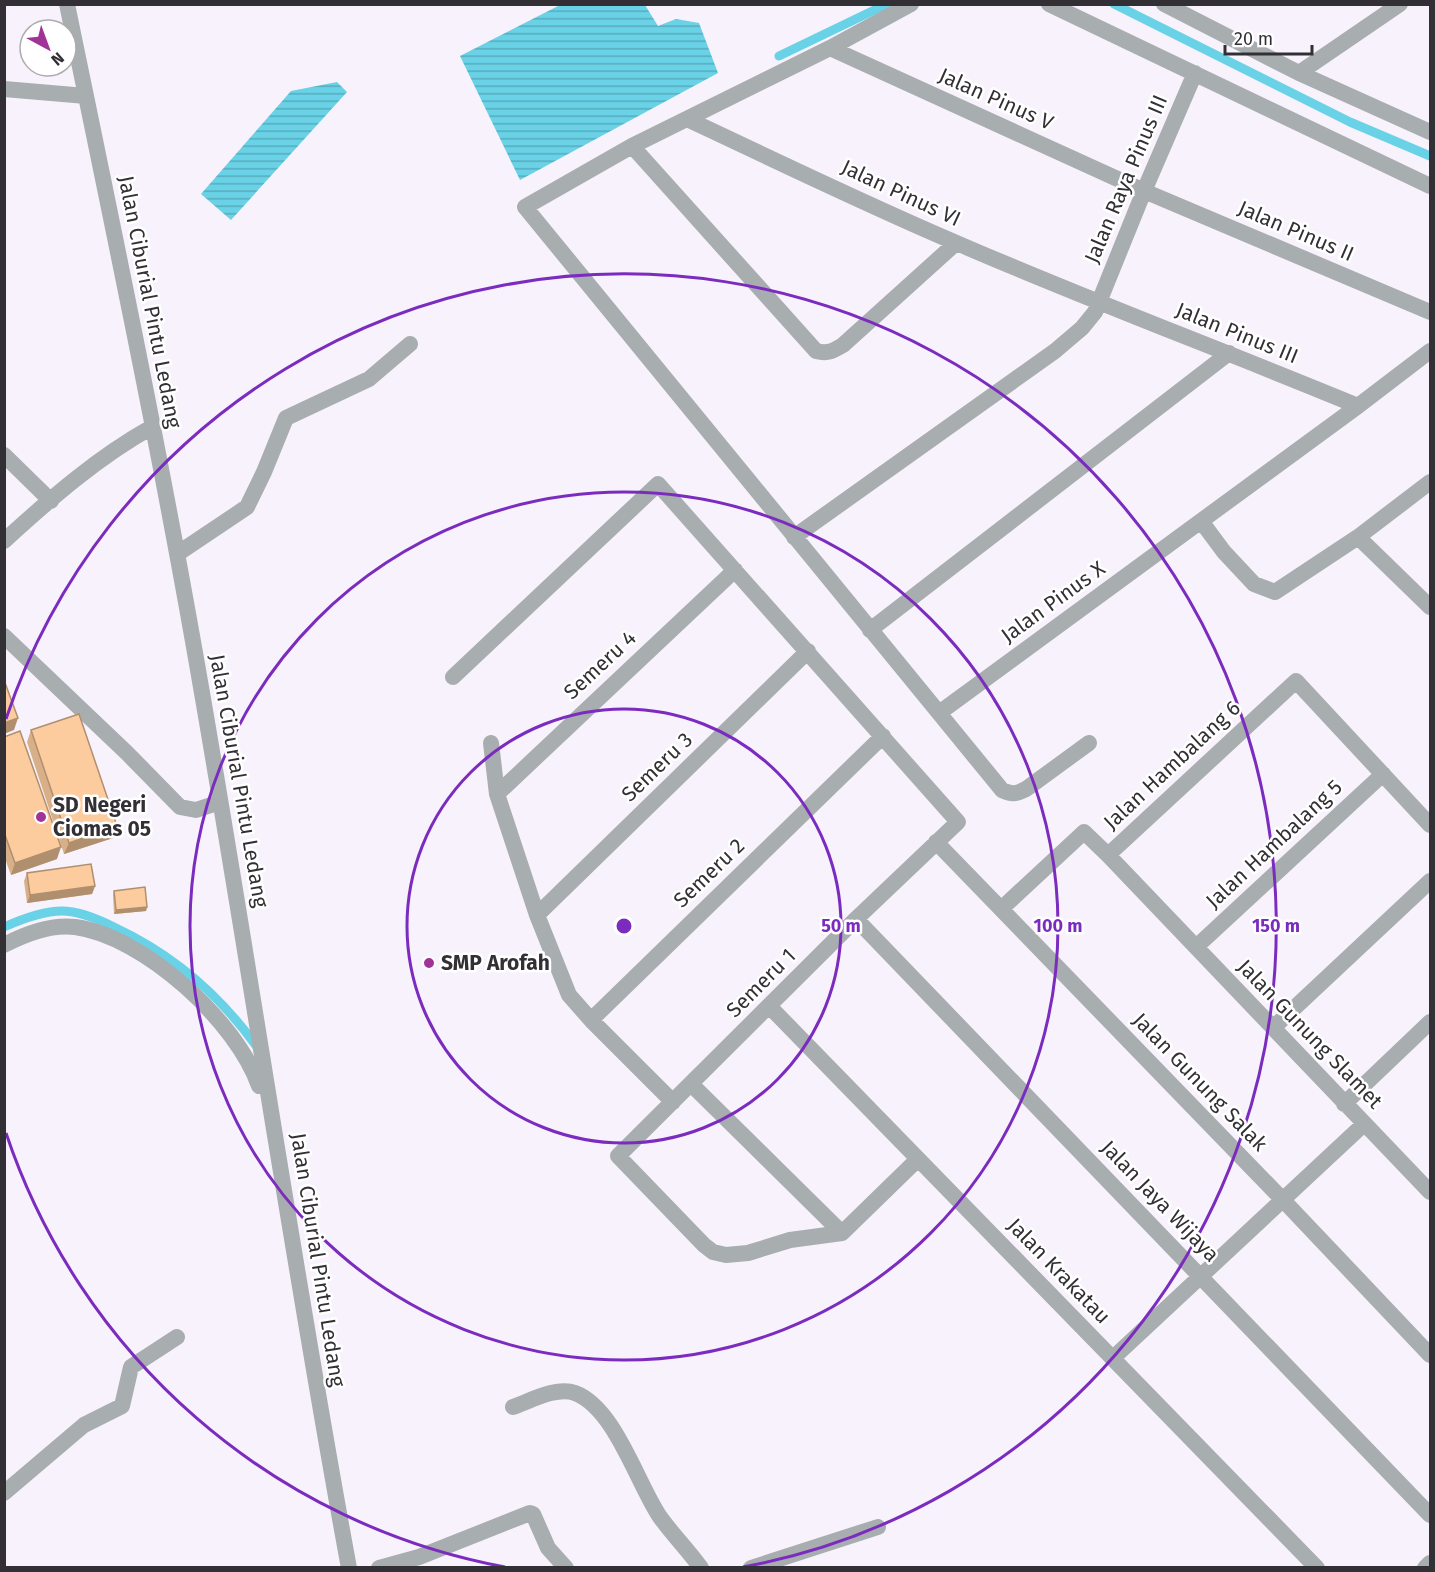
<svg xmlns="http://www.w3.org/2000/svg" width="1435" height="1572" viewBox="0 0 1435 1572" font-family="'Fira Sans',sans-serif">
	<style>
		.water { fill: url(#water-rules) }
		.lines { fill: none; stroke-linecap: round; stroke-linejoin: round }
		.stream { stroke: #69d2e6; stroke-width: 9 }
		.minor { stroke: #a8adaf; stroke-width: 16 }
		.wall { fill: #d9af88 }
		.shaded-wall { fill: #b08f6f }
		.building { fill: #fccc9e; stroke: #b08f6f; stroke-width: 1.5 }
		.ring { fill: none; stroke: #7b2cbf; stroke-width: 3 }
		.poi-dot { fill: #9f3496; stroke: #fff; stroke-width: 2 }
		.labels { text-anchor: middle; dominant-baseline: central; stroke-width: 5; stroke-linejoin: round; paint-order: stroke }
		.street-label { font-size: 21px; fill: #323034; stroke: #fff }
		.poi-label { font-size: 21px; font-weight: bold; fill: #323034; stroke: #fff; text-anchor: start }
		.centre { fill: #7b2cbf; stroke: #fff; stroke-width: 3 }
		.ring-label { font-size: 18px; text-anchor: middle; font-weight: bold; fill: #7b2cbf; stroke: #fff; stroke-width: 5; stroke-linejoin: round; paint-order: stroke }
	</style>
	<defs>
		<pattern id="water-rules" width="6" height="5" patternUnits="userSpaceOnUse" patternTransform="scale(1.5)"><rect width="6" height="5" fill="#69d2e6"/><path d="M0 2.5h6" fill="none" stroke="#57abbb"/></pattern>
	</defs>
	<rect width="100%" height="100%" fill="#f7f2fb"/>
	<path class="water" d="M 562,4 L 645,5 L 658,26 L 676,19 L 699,23 L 718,73 L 520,180 L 460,56 Z
		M 337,82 L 347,92 L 231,220 L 201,194 L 291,91 Z"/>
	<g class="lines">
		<path class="stream" d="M 1114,4 L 1350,122 L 1430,156
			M 779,56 L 887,4
			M 4,927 C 22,919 43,911 62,911 C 80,911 98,919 114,927 C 172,954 220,995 257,1047"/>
		<path class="minor" d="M 67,4 C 111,218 156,432 194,647 C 248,953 292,1261 349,1568
			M 911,4 L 830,48 L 632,146 L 525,207 L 939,713
			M 1049,4 L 1430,186
			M 1164,4 L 1299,73 L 1430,132
			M 830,48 L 1144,191 L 1430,312
			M 1299,73 L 1400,4
			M 4,89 L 86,96
			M 687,119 C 777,161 867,205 959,244 C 1091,301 1225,351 1358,406
			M 632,146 L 816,351 C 828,354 833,351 843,345 L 956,243
			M 4,455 L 51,501
			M 1201,521 L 1224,552 L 1254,584 L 1275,592 L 1358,537 L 1430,482
			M 794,537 L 1055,351 L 1082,328 L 1095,312 L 1144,191 L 1195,73
			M 1358,537 L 1430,607
			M 4,541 C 50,499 98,457 152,427
			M 177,554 L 247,507 L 264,472 L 286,418 L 369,379 L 410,344
			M 870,630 L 1229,353
			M 4,636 L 127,753 L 180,807 L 196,810 L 220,802
			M 453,677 L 658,484 L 958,822 L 856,919 L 618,1156 L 704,1245 L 713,1252 L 726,1255 L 748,1253 L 790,1240 L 842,1233 L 918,1159
			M 491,743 L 497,794 L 537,915 L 569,995 L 591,1020 L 883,736
			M 1089,743 L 1026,789 C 1016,794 1012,795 1002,790 L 939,713 L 1358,406 L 1430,351
			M 497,794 L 735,570
			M 936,842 L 1283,1200 L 1430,1355
			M 1108,855 L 1430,1192
			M 1001,909 L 1084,832 L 1108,855 L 1296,681 L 1430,825
			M 537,915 L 808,651
			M 856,919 L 1430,1515
			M 4,945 C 25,934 51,924 75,927 C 144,936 237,1022 259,1086
			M 1196,947 L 1383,774
			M 770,1007 L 1317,1568
			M 591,1020 L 673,1102
			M 1273,1028 L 1430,881
			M 691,1084 L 842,1233
			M 1344,1104 L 1430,1022
			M 1113,1358 L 1364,1124
			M 513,1407 C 530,1401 557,1386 575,1393 C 615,1408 637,1483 660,1517 C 673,1535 688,1550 701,1568
			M 4,1493 L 84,1425 L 122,1406 L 131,1367 L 177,1337
			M 379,1568 L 419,1557 L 530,1513 L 533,1514 L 548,1548 L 566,1568
			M 751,1568 L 878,1527
			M 1425,1568 L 1430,1563"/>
	</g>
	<path class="wall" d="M 31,730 L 117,826 L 113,838 L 64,854 L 27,742 Z
		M 4,737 L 57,859 L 11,875 L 4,856 Z
		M 27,873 L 95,886 L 92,894 L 27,903 L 24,881 Z
		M 114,891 L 147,907 L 146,911 L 114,914 L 113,895 Z"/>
	<path class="shaded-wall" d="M 18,718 L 14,730 L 4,734 L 4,723 Z
		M 117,826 L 113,838 L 64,854 L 69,843 Z
		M 61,847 L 57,859 L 11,875 L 15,863 Z
		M 95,886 L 92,894 L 27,903 L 30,895 Z
		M 147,907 L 146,911 L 114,914 L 116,910 Z"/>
	<path class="building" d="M 4,680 L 18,718 L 4,723 Z
		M 79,714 L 117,826 L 69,843 L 31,730 Z
		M 20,731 L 61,847 L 15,863 L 4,832 L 4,737 Z
		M 91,864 L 95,886 L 30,895 L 27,873 Z
		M 145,887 L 147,907 L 116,910 L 114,891 Z"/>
	<g class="ring">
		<circle cx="624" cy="926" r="217"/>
		<circle cx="624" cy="926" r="434"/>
		<path d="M505 1567A652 652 0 0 1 6 1133M6 719A652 652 0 1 1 743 1567"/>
	</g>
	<g class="poi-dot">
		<circle cx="41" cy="817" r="6"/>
		<circle cx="429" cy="963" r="6"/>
	</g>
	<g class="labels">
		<g class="street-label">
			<text transform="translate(996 99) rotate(24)">Jalan Pinus V</text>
			<text transform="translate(1126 179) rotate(-67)">Jalan Raya Pinus III</text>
			<text transform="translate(901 193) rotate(25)">Jalan Pinus VI</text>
			<text transform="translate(1296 231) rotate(23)">Jalan Pinus II</text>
			<text transform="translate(150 302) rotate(79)">Jalan Ciburial Pintu Ledang</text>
			<text transform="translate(1237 333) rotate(22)">Jalan Pinus III</text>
			<text transform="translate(1053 602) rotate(-36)">Jalan Pinus X</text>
			<text transform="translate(600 665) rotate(-43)">Semeru 4</text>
			<text transform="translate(1172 765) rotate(-43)">Jalan Hambalang 6</text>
			<text transform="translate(657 767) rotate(-44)">Semeru 3</text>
			<text transform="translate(239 781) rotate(80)">Jalan Ciburial Pintu Ledang</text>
			<text transform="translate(1274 844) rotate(-43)">Jalan Hambalang 5</text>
			<text transform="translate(709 873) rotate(-44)">Semeru 2</text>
			<text transform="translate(761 983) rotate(-45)">Semeru 1</text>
			<text transform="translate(1310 1034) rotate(46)">Jalan Gunung Slamet</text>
			<text transform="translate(1200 1082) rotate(46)">Jalan Gunung Salak</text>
			<text transform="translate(1160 1201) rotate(46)">Jalan Jaya Wijaya</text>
			<text transform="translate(318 1260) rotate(81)">Jalan Ciburial Pintu Ledang</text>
			<text transform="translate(1059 1271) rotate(46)">Jalan Krakatau</text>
		</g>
		<g class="poi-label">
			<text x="53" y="805">SD Negeri<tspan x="53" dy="24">Ciomas 05</tspan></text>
			<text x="441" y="963">SMP Arofah</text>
		</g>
	</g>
	<circle cx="624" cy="926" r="9" class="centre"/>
	<g class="ring-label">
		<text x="841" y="932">50 m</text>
		<text x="1058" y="932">100 m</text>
		<text x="1276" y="932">150 m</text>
	</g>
	<rect width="1435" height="1572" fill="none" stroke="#323034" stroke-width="12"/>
	<g transform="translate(48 48) rotate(139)"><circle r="28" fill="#ffffff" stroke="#adacae" stroke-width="1.5"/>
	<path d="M0-4.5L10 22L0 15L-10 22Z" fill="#9f3496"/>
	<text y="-9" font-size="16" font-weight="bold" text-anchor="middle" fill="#323034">N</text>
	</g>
	<path d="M1225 45v9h87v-9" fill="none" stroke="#323034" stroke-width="3"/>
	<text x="1234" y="45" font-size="18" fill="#323034" stroke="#ffffff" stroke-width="4.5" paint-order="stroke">20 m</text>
</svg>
